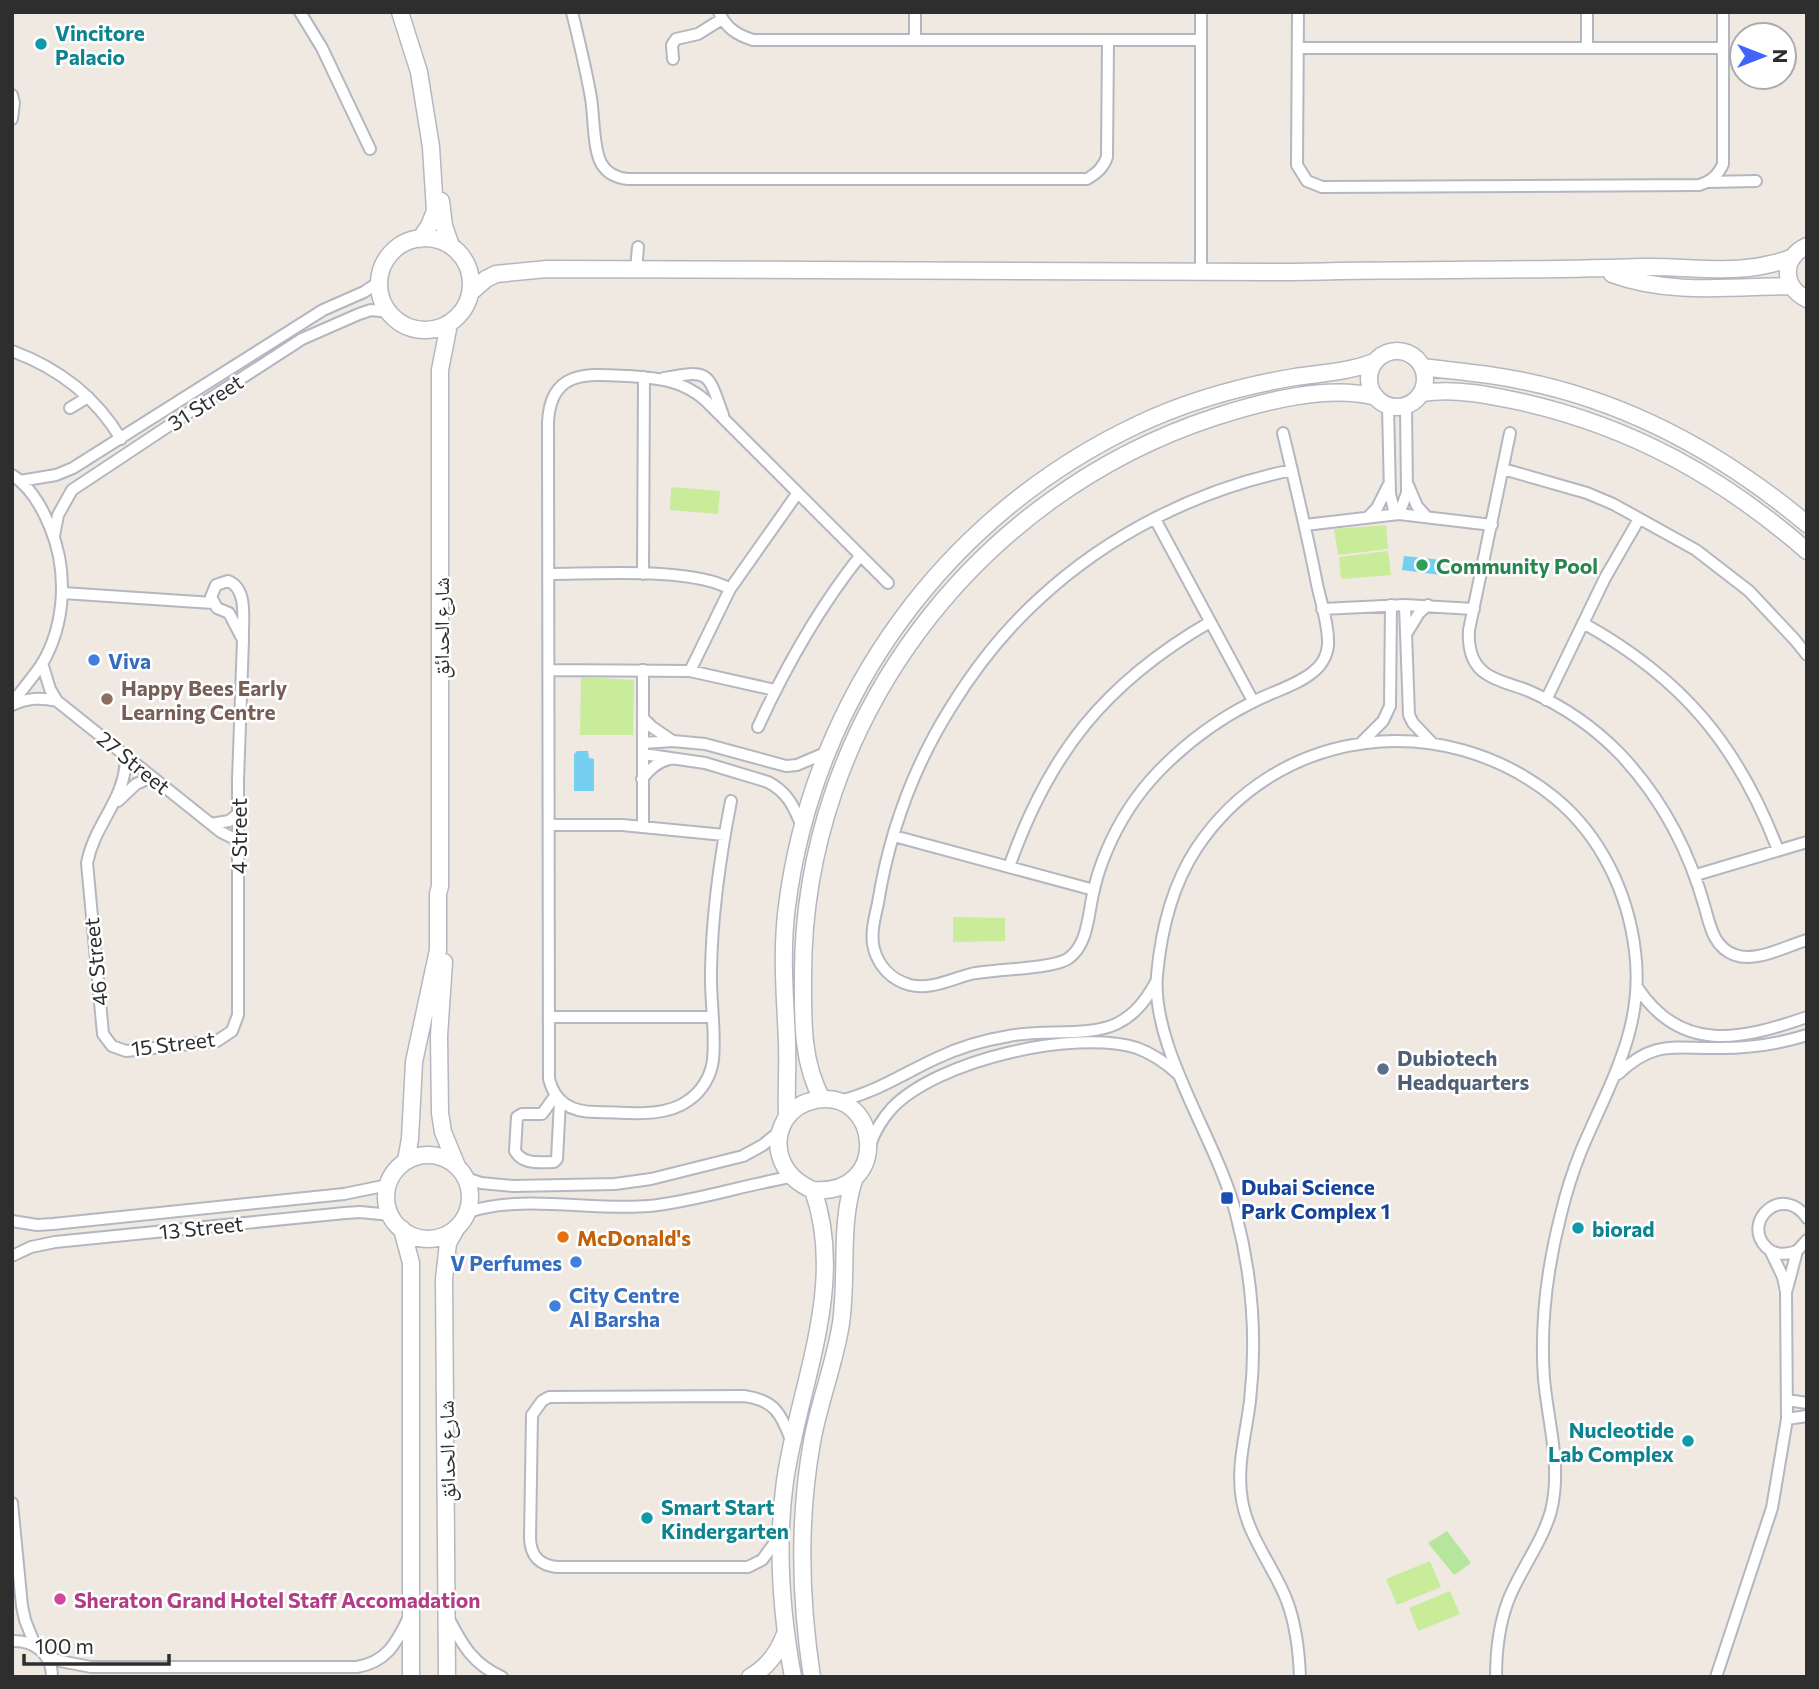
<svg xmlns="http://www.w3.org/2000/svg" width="1819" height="1689" viewBox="0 0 1819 1689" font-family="Commissioner,'Noto Naskh Arabic',sans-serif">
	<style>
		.green { fill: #b6e59e }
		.pitch { fill: #c9ec9a }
		.water { fill: #75cff0 }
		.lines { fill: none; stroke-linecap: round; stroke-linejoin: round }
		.street-casing { stroke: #b4b7c1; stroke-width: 14 }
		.secondary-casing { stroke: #b4b7c1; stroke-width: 19 }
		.street { stroke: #fff; stroke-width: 10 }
		.secondary { stroke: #fff; stroke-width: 16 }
		.culture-dot { fill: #0f9aa8; stroke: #fff; stroke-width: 2.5 }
		.leisure-dot { fill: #2e9e5b; stroke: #fff; stroke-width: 2.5 }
		.shop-dot { fill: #3f7fe0; stroke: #fff; stroke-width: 2.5 }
		.education-dot { fill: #8d6e63; stroke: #fff; stroke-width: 2.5 }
		.service-dot { fill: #5c6f8a; stroke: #fff; stroke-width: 2.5 }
		.transit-dot { fill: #1a4fb4; stroke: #fff; stroke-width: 2.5 }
		.food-dot { fill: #e8710a; stroke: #fff; stroke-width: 2.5 }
		.hotel-dot { fill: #d1479c; stroke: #fff; stroke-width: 2.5 }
		.labels { text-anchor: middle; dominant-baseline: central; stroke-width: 5; stroke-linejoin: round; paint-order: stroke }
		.culture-label { font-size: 21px; font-weight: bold; fill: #0d838f; stroke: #fff; text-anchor: start }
		.street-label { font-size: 21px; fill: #2e2e2e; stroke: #fff }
		.leisure-label { font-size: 21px; font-weight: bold; fill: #27864d; stroke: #fff; text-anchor: start }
		.shop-label { font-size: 21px; font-weight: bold; fill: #366cbe; stroke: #fff; text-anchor: start }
		.education-label { font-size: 21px; font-weight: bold; fill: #785e54; stroke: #fff; text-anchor: start }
		.service-label { font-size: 21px; font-weight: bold; fill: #4e5e75; stroke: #fff; text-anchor: start }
		.transit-label { font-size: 21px; font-weight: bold; fill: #164399; stroke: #fff; text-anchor: start }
		.food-label { font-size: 21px; font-weight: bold; fill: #c56008; stroke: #fff; text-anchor: start }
		.hotel-label { font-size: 21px; font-weight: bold; fill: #b23c85; stroke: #fff; text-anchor: start }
	</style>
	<rect width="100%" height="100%" fill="#efe9e1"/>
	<path class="green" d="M 1447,1531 L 1471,1563 L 1454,1575 L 1428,1543 Z"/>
	<path class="pitch" d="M 671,487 L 720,491 L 718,514 L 670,510 Z
		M 1386,525 L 1388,549 L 1338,555 L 1334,529 Z
		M 1388,551 L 1391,575 L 1341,579 L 1339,557 Z
		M 581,677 L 634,680 L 633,735 L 580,735 Z
		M 953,917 L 1005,918 L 1005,941 L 953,942 Z
		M 1430,1561 L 1441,1587 L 1397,1605 L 1386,1579 Z
		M 1450,1591 L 1460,1614 L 1418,1631 L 1409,1608 Z"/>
	<path class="water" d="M 1404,556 L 1442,560 L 1441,575 L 1402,570 Z
		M 577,751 L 588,751 L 589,758 L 594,759 L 594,791 L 574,791 L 574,754 Z"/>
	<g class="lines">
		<g class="street-casing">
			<path id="street" d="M 300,12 L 322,48 L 370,149
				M 572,12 C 579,41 586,69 591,98 C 594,116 593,148 601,163 C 607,174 617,178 628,179 L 1087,179 C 1097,173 1103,168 1107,157 L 1108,41
				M 719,12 C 726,28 737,35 753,40 L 1201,40
				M 915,12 L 915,40
				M 1201,12 L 1201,271
				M 1298,12 L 1297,165 L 1307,181 L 1322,187 L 1699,185 C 1712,181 1718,175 1723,164 L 1723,12
				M 1587,12 L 1587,46
				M 1298,48 L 1723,48
				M 673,59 L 672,45 L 676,39 L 698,34 L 722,19
				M 12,95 L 14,103 L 12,119
				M 1707,182 L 1756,181
				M 636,270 L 638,247
				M 12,351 C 58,368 96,397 121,439
				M 664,378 C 710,369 708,373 723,415
				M 1388,406 L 1390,494 L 1395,514
				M 70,408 L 88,397
				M 1283,433 C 1295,483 1307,533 1317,584 C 1321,603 1329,626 1328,645 C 1327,656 1321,666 1313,672 C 1296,686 1271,692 1251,703 C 1215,721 1186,743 1158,772 C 1137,794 1119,822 1107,850 C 1101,864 1096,879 1093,894 C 1088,915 1088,944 1069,958 C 1055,969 994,969 971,974 C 951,979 931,990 910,985 C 892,980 879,967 874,949 C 870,934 875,917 878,903 C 889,834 914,766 951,707 C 975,668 1005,630 1039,599 C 1109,534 1199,489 1292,470
				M 1510,433 L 1469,630 C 1468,646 1471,663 1485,673 C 1497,682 1515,685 1529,691 C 1563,706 1596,729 1621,755 C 1663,800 1689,850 1705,908 C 1710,926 1714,948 1735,955 C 1756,963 1786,946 1807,940
				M 1503,469 L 1587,493 L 1613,504 L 1696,550 L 1749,591 L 1795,640 L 1807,655
				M 12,475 C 31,487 42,507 50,527 C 68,570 66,623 42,664 C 33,677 22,690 12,703
				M 20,481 L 56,475 L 73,468 L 323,310 L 364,292 L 379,282
				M 1408,485 L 1417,506 L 1425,515
				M 1399,514 L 1407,493 L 1406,406
				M 1368,517 L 1377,508 L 1388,486
				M 1155,519 L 1253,701
				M 1305,525 L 1399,514 L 1492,525
				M 54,536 L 58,515 L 72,490 L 197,407 L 302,339 L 359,314 L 371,310 L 389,312
				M 549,574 C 594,574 693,567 730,589
				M 643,574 L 644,377
				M 228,581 C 249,589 242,622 243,640 L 229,613 L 217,608 L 211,597 L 216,585 Z
				M 63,593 L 213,603
				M 1405,605 L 1409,715 L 1413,723 L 1432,743
				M 1322,609 L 1405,605 L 1474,609
				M 1583,623 C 1682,678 1738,745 1778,850
				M 1408,631 L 1419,613 L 1428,605
				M 42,663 L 50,689 L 57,701 L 221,832 L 239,841
				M 549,670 L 690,671 L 775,690
				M 690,671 L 730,589 L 797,494
				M 1546,700 L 1605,578 L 1639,519
				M 12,705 C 28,698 40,697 57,701
				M 643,718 L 652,727 L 671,740
				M 758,727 C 786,666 818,609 860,556
				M 643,743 L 673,741 L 705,744 L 786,766 L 797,765 L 825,753
				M 1361,743 L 1383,721 L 1390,706 L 1391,605
				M 643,754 L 705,763 L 768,782 C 787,792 793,805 801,824
				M 126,756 C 126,800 95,822 87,863 L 103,1034 L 112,1046 L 126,1051 L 217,1041 L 232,1031 L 238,1015 L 238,780 L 243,640
				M 642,779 C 650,769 657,762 670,759
				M 118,801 L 136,784 L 152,777
				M 731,801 C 720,857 712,913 711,970 C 710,999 716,1031 713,1060 C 711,1076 702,1091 689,1100 C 664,1119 625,1112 596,1112 C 572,1112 555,1103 549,1079 L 548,423 C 550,369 588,374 628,376 C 658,378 682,380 705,400 L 888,583
				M 211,824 L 229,821 L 238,814
				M 549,825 L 622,825 L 724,835
				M 643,827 L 643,670
				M 894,836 L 1094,890
				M 1009,867 C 1049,753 1105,683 1210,622
				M 1696,875 L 1807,842
				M 1637,987 C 1681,1054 1741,1040 1807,1017
				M 550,1017 L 711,1017
				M 1618,1074 C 1655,1039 1675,1049 1720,1048 C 1749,1048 1779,1044 1807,1035
				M 555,1096 L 542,1114 L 522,1114 L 517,1117 L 515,1151 C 523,1165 539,1162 554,1162 L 557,1159 L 560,1101
				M 839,1101 C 875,1093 904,1073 937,1058 C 960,1047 985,1040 1009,1036 C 1042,1029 1088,1037 1116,1024 C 1135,1015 1146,1000 1156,982
				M 870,1145 C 875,1131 882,1119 892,1108 C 938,1060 1074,1029 1137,1048 C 1153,1054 1165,1062 1178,1074
				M 466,1178 L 481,1183 L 513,1186 L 615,1184 L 651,1179 L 743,1156 L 763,1145 L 780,1131
				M 468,1212 C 524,1194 590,1211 649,1206 C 697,1201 743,1185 791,1177
				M 1807,1218 C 1783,1183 1741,1221 1766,1247 C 1775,1256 1786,1255 1797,1251 L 1807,1240
				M 12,1221 L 37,1225 L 53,1224 L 344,1194 L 388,1185
				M 12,1256 L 31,1247 L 55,1242 L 345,1213 L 360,1212 L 391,1215
				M 1787,1289 L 1797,1251
				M 1787,1400 L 1807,1403
				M 1787,1419 L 1807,1416
				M 12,1503 L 22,1606 L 25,1620 L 35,1645
				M 779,1537 L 762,1560 L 748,1567 L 557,1567 C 540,1565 531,1557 530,1539 L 532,1415 L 542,1401 L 549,1397 L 744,1396 C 774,1400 781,1413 791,1440
				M 449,1619 C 463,1646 473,1664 502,1677
				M 12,1641 C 34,1640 52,1654 52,1677
				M 47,1656 L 60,1661 L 91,1667 L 357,1667 C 386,1662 396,1644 408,1619
				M 1300,1677 C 1299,1651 1296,1625 1287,1601 C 1274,1567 1248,1537 1242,1500 C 1236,1467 1246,1434 1250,1401 C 1257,1339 1252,1275 1236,1214 C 1217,1139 1151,1049 1157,975 C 1161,931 1172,886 1196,849 C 1277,726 1443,707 1555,798 C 1601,836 1628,893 1635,951 C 1645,1028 1609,1084 1581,1151 C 1573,1171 1566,1193 1561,1214 C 1547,1268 1540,1323 1544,1379 C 1548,1423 1562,1466 1551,1511 C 1542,1543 1520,1570 1508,1601 C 1499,1625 1496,1651 1496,1677
				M 1716,1677 L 1772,1508 L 1787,1419 L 1786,1292 L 1783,1277 L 1770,1250"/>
		</g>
		<g class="secondary-casing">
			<path id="secondary" d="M 400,12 L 419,72 L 431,147 L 435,211 L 429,226 L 420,239
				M 441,201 L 444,226 L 451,246
				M379 284a46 46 0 1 1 92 0a46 46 0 1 1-92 0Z
				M 1807,246 C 1781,258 1782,287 1807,299
				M 1612,274 C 1669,295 1730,287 1790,286
				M 470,293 L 486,279 L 496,274 L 547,269 L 1293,272 C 1410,269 1527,271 1644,267 C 1698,266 1738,277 1791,258
				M1369 379a28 28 0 1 1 56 0a28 28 0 1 1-56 0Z
				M 1422,367 C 1452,371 1483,373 1513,379 C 1623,399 1722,453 1807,524
				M 1422,393 C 1455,388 1489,395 1522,402 C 1632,427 1722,477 1807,551
				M 444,962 L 439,1036 L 440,1113 L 443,1132 L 457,1166
				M 822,1099 C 801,1061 803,1017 803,975 C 803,721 976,495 1215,417 C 1262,402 1327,384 1376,397
				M 787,1117 C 786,1092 788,1066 787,1041 C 785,996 781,951 787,906 C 814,695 947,514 1139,424 C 1188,401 1242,386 1295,377 C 1322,373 1348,372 1374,362
				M386 1197a42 42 0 1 1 84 0a42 42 0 1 1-84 0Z
				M 406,1161 L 410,1139 L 414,1062 L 438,950 L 438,894 L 440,886 L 440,370 L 449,324
				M 402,1229 L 411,1263 L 411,1677
				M 447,1677 L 444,1279 L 448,1243 L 457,1227
				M 750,1677 C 768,1667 778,1653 785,1634
				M 793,1677 C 781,1612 776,1547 785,1481 C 799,1385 847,1286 813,1190 C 784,1178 769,1149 785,1120 C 792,1109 803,1102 816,1100 C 880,1088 892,1196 813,1190
				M 812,1677 C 800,1599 798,1520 812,1442 C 819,1402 835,1363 841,1323 C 848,1274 839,1227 854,1180"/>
		</g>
		<use href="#street" class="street"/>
		<use href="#secondary" class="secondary"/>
	</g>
	<g class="culture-dot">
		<circle cx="41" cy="44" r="7"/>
		<circle cx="1578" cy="1228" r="7"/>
		<circle cx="1688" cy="1441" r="7"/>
		<circle cx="647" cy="1518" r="7"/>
	</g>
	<circle class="leisure-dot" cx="1422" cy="565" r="7"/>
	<g class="shop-dot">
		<circle cx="94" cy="660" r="7"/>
		<circle cx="576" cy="1262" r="7"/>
		<circle cx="555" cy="1306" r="7"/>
	</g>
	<circle class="education-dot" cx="107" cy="699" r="7"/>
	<circle class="service-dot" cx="1383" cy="1069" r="7"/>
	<rect class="transit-dot" x="1220" y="1191" width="14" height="14" rx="3.5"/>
	<circle class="food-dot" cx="563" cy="1237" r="7"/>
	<circle class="hotel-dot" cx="60" cy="1599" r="7"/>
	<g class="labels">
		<g class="culture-label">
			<text x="55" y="32">Vincitore<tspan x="55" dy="24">Palacio</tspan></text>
			<text x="1592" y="1228">biorad</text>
			<text x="1674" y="1429" text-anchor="end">Nucleotide<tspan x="1674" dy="24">Lab Complex</tspan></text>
			<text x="661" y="1506">Smart Start<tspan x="661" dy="24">Kindergarten</tspan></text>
		</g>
		<g class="street-label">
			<text transform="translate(205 402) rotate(-33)">31 Street</text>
			<text transform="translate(440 628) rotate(-90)">شارع الحدائق</text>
			<text transform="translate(134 762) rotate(39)">27 Street</text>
			<text transform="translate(238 836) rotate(-90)">4 Street</text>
			<text transform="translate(95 962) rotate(-96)">46 Street</text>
			<text transform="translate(173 1043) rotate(-7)">15 Street</text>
			<text transform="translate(201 1227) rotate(-6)">13 Street</text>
			<text transform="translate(446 1451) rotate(-91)">شارع الحدائق</text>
		</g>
		<g class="leisure-label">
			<text x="1436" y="565">Community Pool</text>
		</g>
		<g class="shop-label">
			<text x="108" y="660">Viva</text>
			<text x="562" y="1262" text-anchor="end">V Perfumes</text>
			<text x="569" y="1294">City Centre<tspan x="569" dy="24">Al Barsha</tspan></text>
		</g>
		<g class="education-label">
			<text x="121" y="687">Happy Bees Early<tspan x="121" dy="24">Learning Centre</tspan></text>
		</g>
		<g class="service-label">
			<text x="1397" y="1057">Dubiotech<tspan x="1397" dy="24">Headquarters</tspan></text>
		</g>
		<g class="transit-label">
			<text x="1241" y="1186">Dubai Science<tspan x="1241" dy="24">Park Complex 1</tspan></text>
		</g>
		<g class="food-label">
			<text x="577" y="1237">McDonald's</text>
		</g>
		<g class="hotel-label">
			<text x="74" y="1599">Sheraton Grand Hotel Staff Accomadation</text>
		</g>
	</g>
	<rect width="1819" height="1689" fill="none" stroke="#2e2e2e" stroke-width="28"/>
	<g transform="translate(1763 56) rotate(90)"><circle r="33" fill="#ffffff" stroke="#ababab" stroke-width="2"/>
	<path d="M0-5L12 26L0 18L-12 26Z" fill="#4264fb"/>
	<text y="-10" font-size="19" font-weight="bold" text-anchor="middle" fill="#2e2e2e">N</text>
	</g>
	<path d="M24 1654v10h145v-10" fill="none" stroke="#2e2e2e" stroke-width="3.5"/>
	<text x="35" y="1654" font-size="21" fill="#2e2e2e" stroke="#ffffff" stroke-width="5" paint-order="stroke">100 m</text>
</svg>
